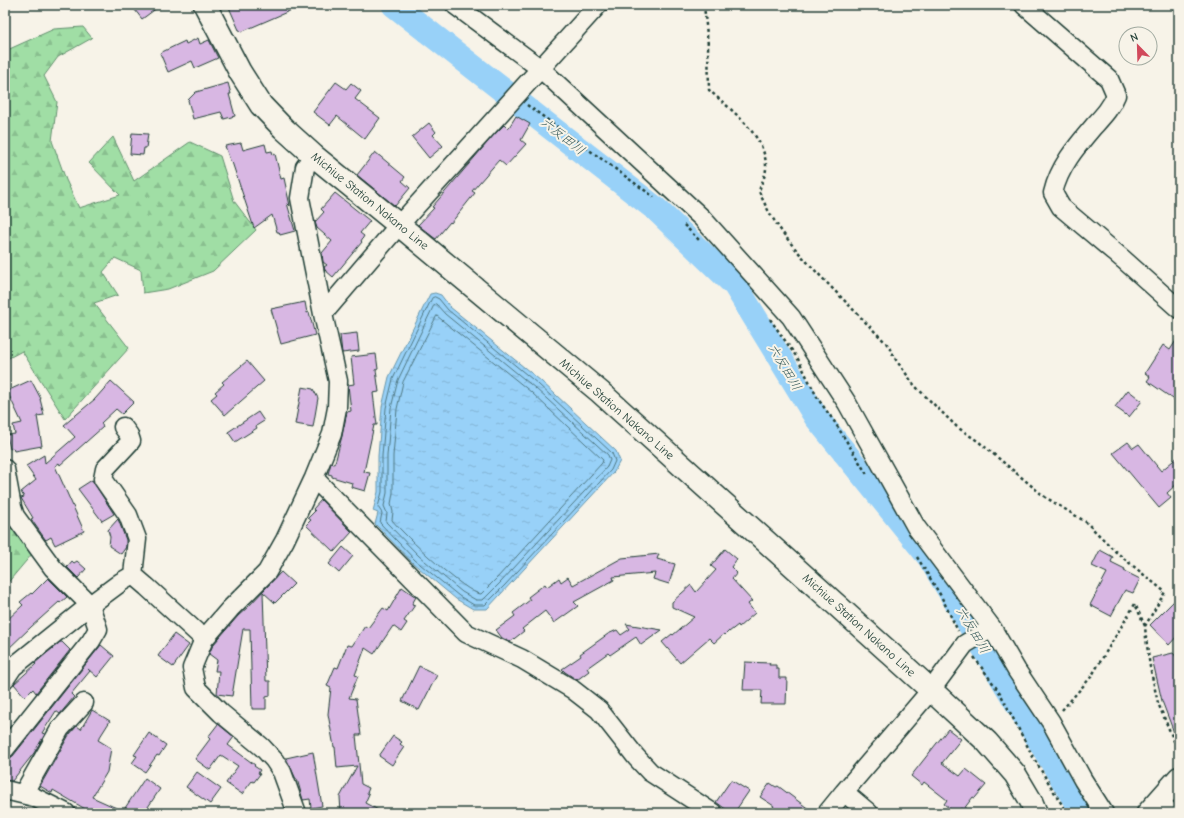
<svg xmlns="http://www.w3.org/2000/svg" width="1184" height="818" viewBox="0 0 1184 818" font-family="'Comic Neue','Klee One',sans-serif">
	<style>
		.forest { fill: url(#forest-firs); stroke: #608e6c }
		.water { fill: url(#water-ripples); stroke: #6896aa }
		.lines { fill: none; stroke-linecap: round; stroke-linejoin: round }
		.shore { stroke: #4f7882; stroke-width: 1 }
		.river { stroke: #98d1f8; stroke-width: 25 }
		.building { fill: #d8b7e3; stroke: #1f3d34 }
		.minor-casing { stroke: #1f3d34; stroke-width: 21 }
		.major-casing { stroke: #1f3d34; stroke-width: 25 }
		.path { stroke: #1f3d34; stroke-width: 2.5; stroke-dasharray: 3 3; stroke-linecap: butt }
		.minor { stroke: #f7f3e8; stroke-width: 18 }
		.major { stroke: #f7f3e8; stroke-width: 22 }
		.labels { text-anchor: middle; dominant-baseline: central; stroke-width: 4; stroke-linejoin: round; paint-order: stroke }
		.street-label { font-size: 12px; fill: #1f3d34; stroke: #f7f3e8 }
		.water-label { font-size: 13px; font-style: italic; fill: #375b5b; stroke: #f7f3e8 }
	</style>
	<defs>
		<pattern id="forest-firs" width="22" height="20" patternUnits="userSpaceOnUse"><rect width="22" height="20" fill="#a0dea5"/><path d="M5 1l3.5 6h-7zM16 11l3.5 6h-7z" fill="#89bf8f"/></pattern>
		<pattern id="water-ripples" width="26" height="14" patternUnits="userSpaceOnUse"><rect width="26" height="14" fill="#98d1f8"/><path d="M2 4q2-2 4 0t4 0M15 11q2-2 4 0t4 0" fill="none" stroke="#83b4d5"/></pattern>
	</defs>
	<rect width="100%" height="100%" fill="#f7f3e8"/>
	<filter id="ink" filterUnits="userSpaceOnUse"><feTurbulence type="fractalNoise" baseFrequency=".025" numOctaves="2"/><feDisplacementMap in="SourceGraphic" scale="8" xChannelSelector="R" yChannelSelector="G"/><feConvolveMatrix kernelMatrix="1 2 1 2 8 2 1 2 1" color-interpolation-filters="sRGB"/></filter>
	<g filter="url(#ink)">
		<path class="forest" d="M 83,27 L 92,38 L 58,57 L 44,76 L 57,102 L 52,141 L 66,180 L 79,208 L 120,195 L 89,163 L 113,137 L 134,181 L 190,142 L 220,156 L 234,201 L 256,230 L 213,271 L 168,289 L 143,293 L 141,270 L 115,258 L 103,272 L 118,295 L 94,303 L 129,348 L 65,419 L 22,351 L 5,360 L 5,51 L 54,29 Z
			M 5,506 L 32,554 L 5,586 Z"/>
		<path class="water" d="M 435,293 L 441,295 L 450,307 L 541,381 L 616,451 L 620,461 L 614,472 L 487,609 L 473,609 L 456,599 L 413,563 L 375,524 L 378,513 L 373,511 L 378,492 L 378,456 L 382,407 L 389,377 L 430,294 Z"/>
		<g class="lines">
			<path class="shore" d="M 435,297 L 439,299 L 448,310 L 538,384 L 612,453 L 615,461 L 611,470 L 505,585 L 485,605 L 474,605 L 459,596 L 415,560 L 380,523 L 382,513 L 378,507 L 382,492 L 382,456 L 386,408 L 393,379 L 432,298 Z
				M 436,304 L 445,314 L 535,388 L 608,455 L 610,460 L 607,467 L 501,582 L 483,600 L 476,600 L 462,592 L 419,556 L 386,522 L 387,513 L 384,506 L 387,493 L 387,456 L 391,408 L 398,380 L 434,305 Z
				M 437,316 L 531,392 L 603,460 L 602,463 L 497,578 L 481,594 C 466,594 403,534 392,520 L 393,512 L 391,504 L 393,493 L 393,456 L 397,409 L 403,382 Z"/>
			<path class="river" d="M 394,5 L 536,116 L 656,209 L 735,285 L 816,417 L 930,558 L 1083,813"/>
		</g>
		<path class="building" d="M 131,5 L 161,5 L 142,19 Z
			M 228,5 L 303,5 L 241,32 L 240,30 L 239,30 Z
			M 198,38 L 200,44 L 209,40 L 218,58 L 195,68 L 192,61 L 168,72 L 160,53 L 185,41 L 186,44 Z
			M 336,82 L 346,89 L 351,83 L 361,91 L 355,99 L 380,118 L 365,139 L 337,116 L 330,125 L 313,112 Z
			M 228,83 L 231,94 L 229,94 L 235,116 L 224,119 L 221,112 L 193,119 L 188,100 L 196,92 Z
			M 516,116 L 530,124 L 521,140 L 526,144 L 506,166 L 499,160 L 472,191 L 475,193 L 451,223 L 450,222 L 436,239 L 433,237 L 418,225 L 434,208 L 432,207 L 439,199 L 492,137 L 504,125 L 508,129 Z
			M 429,123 L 436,132 L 433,135 L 443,146 L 429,158 L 412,137 Z
			M 132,133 L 148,134 L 146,148 L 144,148 L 143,155 L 130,154 Z
			M 241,143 L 243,150 L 265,144 L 267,152 L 272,151 L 273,155 L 275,154 L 281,179 L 284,178 L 290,206 L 287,203 L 295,231 L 280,235 L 279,232 L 277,232 L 272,215 L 254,228 L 232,162 L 231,163 L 225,146 Z
			M 375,152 L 405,177 L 402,181 L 410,188 L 395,206 L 357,175 Z
			M 335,193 L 370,221 L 360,233 L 364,236 L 361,241 L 362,242 L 333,277 L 325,270 L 324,267 L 327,265 L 323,262 L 322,253 L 332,241 L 317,228 L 315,222 L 324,212 L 321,209 Z
			M 305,302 L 307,313 L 309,312 L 315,335 L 281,344 L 271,309 Z
			M 357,333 L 359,351 L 342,353 L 340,335 Z
			M 1179,336 L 1179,403 L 1147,381 L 1150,377 L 1145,373 L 1163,345 L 1170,350 Z
			M 376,354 L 378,369 L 376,370 L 379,392 L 373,393 L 377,425 L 374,425 L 364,472 L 370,473 L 365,491 L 351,487 L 352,483 L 332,477 L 332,475 L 328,474 L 331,463 L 334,464 L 336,459 L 342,436 L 347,412 L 351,411 L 348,385 L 354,384 L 351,357 Z
			M 247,361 L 264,381 L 225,415 L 211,399 L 217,394 L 215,392 L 224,384 L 222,382 Z
			M 31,380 L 41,399 L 40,399 L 44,415 L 37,416 L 42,446 L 14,451 L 13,448 L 10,449 L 7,435 L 15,434 L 13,425 L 22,423 L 7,391 Z
			M 111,381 L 134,402 L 122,414 L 116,409 L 101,423 L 103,427 L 60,465 L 59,463 L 55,466 L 84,531 L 55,545 L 51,537 L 46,540 L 45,539 L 31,519 L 33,518 L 21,498 L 24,497 L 21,492 L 36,480 L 26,466 L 44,455 L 45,463 L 75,437 L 64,425 L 95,399 Z
			M 302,387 L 313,389 L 318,398 L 313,427 L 295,424 Z
			M 1128,390 L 1142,401 L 1129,417 L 1115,407 Z
			M 258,412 L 264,421 L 256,426 L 257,428 L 235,442 L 228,432 Z
			M 1128,442 L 1133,448 L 1139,444 L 1161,471 L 1179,456 L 1179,482 L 1167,493 L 1171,498 L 1159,508 L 1113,453 Z
			M 92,480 L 114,514 L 102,521 L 78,489 Z
			M 321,500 L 352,532 L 334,552 L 306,525 L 311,520 L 308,518 L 315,511 L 313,509 Z
			M 118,519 L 126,540 L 126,547 L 121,554 L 109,546 L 110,537 L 108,530 Z
			M 343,547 L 353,556 L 339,573 L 329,564 Z
			M 725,549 L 737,559 L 731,567 L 737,573 L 732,579 L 752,601 L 748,604 L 755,613 L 739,627 L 738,625 L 729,632 L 729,631 L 725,635 L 724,634 L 714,643 L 709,638 L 680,663 L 662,642 L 672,634 L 673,635 L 694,617 L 672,607 L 672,602 L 691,585 L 696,592 L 716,570 L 711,566 Z
			M 1100,550 L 1113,557 L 1111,562 L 1125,569 L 1124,571 L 1140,579 L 1133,593 L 1125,590 L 1111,616 L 1090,605 L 1107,573 L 1092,566 Z
			M 659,554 L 657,559 L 675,564 L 669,584 L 653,579 L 655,573 L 613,577 L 614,580 L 574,602 L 578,606 L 554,623 L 545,611 L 522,629 L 524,631 L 510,642 L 502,638 L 496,630 L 515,616 L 513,613 L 530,600 L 528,597 L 545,584 L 547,587 L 559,578 L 561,582 L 568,577 L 573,585 L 622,558 Z
			M 72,561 L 74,563 L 77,561 L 86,569 L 78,578 L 67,567 Z
			M 281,572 L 294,584 L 275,603 L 263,592 L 266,681 L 270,681 L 270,696 L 266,697 L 266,709 L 252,709 L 250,629 L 243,629 L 232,696 L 217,694 L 219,671 L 215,671 L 217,660 L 209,654 L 213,645 L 238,616 L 248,607 Z
			M 48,578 L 67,597 L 60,603 L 59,602 L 31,627 L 5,652 L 5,622 L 23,605 L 20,602 L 31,593 L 32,594 Z
			M 402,587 L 416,597 L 412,604 L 415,605 L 404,621 L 407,623 L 401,632 L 393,626 L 374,654 L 365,648 L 355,675 L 358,676 L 349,698 L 356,699 L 361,735 L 356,735 L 361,784 L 369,788 L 367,793 L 369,794 L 365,803 L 384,813 L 341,813 L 340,797 L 357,766 L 337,768 L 335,747 L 334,747 L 328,714 L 331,688 L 327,686 L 335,667 L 338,668 L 347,645 L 352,646 L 365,626 L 368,628 L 383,608 L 388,611 Z
			M 1179,596 L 1179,634 L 1169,645 L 1150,625 Z
			M 626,624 L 662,630 L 641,645 L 636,637 L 610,655 L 608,653 L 587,668 L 589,671 L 577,680 L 565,672 L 562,669 L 581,656 L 580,654 L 608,634 L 617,630 L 621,635 L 630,629 Z
			M 174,634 L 189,645 L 173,667 L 158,656 Z
			M 60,642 L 62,642 L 70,650 L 36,693 L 33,689 L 25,697 L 14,684 L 36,664 L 35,663 Z
			M 101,645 L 114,656 L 97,677 L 88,669 L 90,671 L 71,694 L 74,697 L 60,714 L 56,711 L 42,733 L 45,734 L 34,753 L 12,781 L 5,780 L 5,761 L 13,756 Z
			M 1173,653 L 1179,660 L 1178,743 L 1162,701 L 1152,658 Z
			M 745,662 L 770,663 L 769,665 L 776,665 L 776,669 L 779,669 L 779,678 L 787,678 L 786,704 L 761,704 L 762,690 L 743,690 Z
			M 419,666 L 437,675 L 419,710 L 402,701 Z
			M 92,710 L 110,721 L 98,740 L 111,748 L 107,772 L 92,797 L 123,811 L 145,778 L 160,789 L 144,813 L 92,813 L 53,790 L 52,793 L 40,786 L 69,735 L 77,726 L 81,729 Z
			M 218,724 L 234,737 L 228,745 L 255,765 L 254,766 L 260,770 L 258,773 L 260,774 L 254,782 L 252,781 L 242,794 L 226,783 L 238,766 L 221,755 L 210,770 L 195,759 L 210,739 L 208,737 Z
			M 948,729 L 961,739 L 942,763 L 960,776 L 966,769 L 986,785 L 975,798 L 973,797 L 963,810 L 961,808 L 957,813 L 955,813 L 944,804 L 947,800 L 924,782 L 922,785 L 911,776 Z
			M 149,733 L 166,745 L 159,756 L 157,755 L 145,772 L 132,763 L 137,756 L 134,755 Z
			M 393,736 L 402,742 L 400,744 L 404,747 L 392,765 L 379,756 Z
			M 313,752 L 322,806 L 311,808 L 310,799 L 303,800 L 297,779 L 296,779 L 286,758 Z
			M 197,772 L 221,789 L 210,804 L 186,787 Z
			M 731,780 L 749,791 L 734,813 L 731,813 L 716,802 Z
			M 770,783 L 776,787 L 778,786 L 814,813 L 769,813 L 774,806 L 760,797 Z"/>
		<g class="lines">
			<g class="minor-casing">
				<path id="minor" d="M 455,5 L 541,69 L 702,218 L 791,317 L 847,403 L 916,527 L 992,628 L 1017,671 L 1051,722 L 1083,780 L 1104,813
					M 1024,5 L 1109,79 L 1116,95 C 1111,108 1102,117 1093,127 C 1076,147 1059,167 1053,193 L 1061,207 L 1124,260 L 1179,309
					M 323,314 L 399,225 L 598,5
					M 123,427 L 129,435 L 131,441 L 105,469 L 103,479 L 128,515 L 137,539 L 133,575
					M 5,469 L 12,507 L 15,516 L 53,568 L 90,605 L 98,629 L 91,641 L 5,749
					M 314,478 L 466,633 L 522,659 L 572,689 L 599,710 L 636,757 L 650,772 L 713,813
					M 5,679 L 13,667 L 90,605 L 121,582 L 133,575 L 147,587 L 204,639
					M 5,790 L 34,797 L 66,813
					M 844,792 L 869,813
					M 23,794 L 60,729 L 84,703
					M 1160,800 L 1170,813
					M 297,813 L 282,772 L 274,760 L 262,747 L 221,713 L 196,688 L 192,668 L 204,639 L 230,609 L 267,572 L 285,540 L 314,478 L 332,434 L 337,408 L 338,381 L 323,314 L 300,198 L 305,167 L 314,156
					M 827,813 L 844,792 L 931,690 L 965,644 L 992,628"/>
			</g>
			<g class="major-casing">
				<path id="major" d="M 205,5 L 240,72 L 261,105 L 283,128 L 314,156 L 399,225 L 600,392 L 931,690 L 987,742 L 1015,774 L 1031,801 L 1036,813
					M 1148,813 L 1179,778"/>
			</g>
			<path class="path" d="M 704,5 L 708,45 L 709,90 C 731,110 767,136 766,168 C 766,175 761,184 759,191 C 774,229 803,258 831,287 C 850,306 868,325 887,344 L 896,360 L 915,386 L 957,427 L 979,442 L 1045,497 L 1086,522 L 1116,552 L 1165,592 L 1145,626 L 1146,638 L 1150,667 L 1158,703 L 1179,753
				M 527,105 L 654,197
				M 684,225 L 700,241
				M 770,319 L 798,359 L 818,399 L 834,421 L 868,476
				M 917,557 L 941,596 L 958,631
				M 974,657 L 1000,693 L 1033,757 L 1067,813
				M 1062,710 L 1091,677 L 1135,604 L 1145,626"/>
			<use href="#minor" class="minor"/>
			<use href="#major" class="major"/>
		</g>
	</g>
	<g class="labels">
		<g class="street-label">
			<text transform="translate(370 201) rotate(39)">Michiue Station Nakano Line</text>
			<text transform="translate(617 409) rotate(41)">Michiue Station Nakano Line</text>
			<text transform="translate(859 625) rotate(42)">Michiue Station Nakano Line</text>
		</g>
		<g class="water-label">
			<text transform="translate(563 136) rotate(38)">六反田川</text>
			<text transform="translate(785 367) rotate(59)">六反田川</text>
			<text transform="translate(973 630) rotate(59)">六反田川</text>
		</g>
	</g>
	<rect width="1184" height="818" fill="none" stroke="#f7f3e8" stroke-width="20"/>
	<rect x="10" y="10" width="1164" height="798" fill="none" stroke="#1f3d34" stroke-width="1.5" filter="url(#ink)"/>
	<g transform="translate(1138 46) rotate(337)"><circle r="19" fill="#f7f3e8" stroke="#a1aaa0"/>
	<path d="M0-3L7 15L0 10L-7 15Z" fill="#d1495b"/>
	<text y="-6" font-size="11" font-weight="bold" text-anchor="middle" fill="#1f3d34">N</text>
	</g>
</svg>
